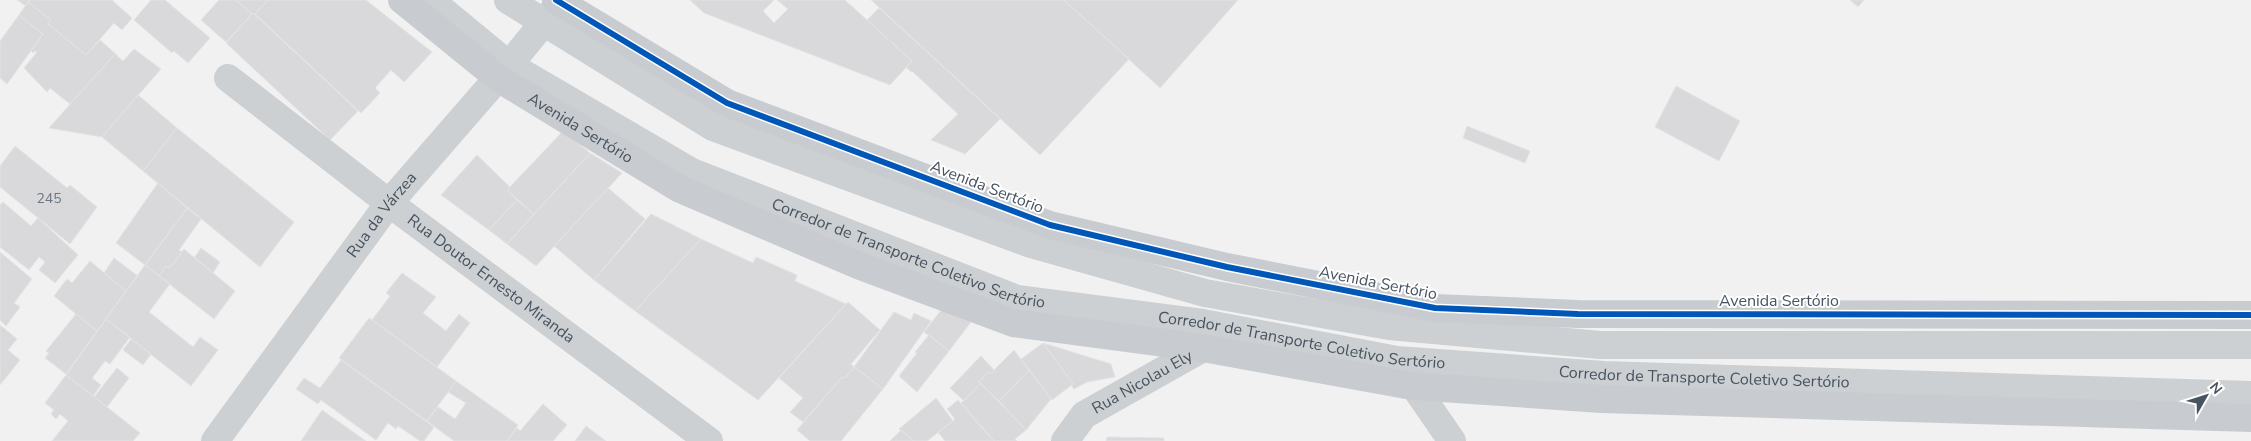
<svg xmlns="http://www.w3.org/2000/svg" width="2251" height="441" viewBox="0 0 2251 441" font-family="'Nunito Sans',sans-serif">
	<style>
		.building { fill: #d9d9db; stroke: #e3e3e4 }
		.lines { fill: none; stroke-linecap: round; stroke-linejoin: round }
		.minor { stroke: #cdd0d2; stroke-width: 28 }
		.major { stroke: #c8ccd0; stroke-width: 28 }
		.cycleway-casing { stroke: #fff; stroke-width: 9 }
		.cycleway { stroke: #0057b8; stroke-width: 6 }
		.labels { text-anchor: middle; dominant-baseline: central; stroke-width: 4; stroke-linejoin: round; paint-order: stroke }
		.number-label { font-size: 14px; fill: #6d7680 }
		.street-label { font-size: 16px; fill: #475360; stroke: #fff }
	</style>
	<rect width="100%" height="100%" fill="#f2f1f1"/>
	<path class="building" d="M 17,0 L 30,0 L 26,6 Z
		M 30,0 L 112,0 L 132,18 L 122,30 L 114,23 L 86,55 L 48,24 L 51,20 L 28,2 Z
		M 151,0 L 165,0 L 210,38 L 188,63 L 174,51 L 172,53 L 134,20 Z
		M 219,0 L 236,0 L 252,14 L 226,42 L 201,20 Z
		M 236,0 L 268,0 L 255,14 L 252,14 Z
		M 268,0 L 366,0 L 432,52 L 404,82 L 391,70 L 375,88 L 380,93 L 361,113 L 255,14 Z
		M 690,0 L 774,0 L 763,11 L 774,23 L 788,9 L 777,0 L 845,0 L 912,61 L 890,85 L 704,13 Z
		M 871,0 L 1064,0 L 1129,59 L 1040,155 Z
		M 1064,0 L 1238,0 L 1160,88 Z
		M 1850,0 L 1864,0 L 1858,7 Z
		M 28,2 L 51,20 L 48,24 L 86,55 L 100,40 L 118,56 L 115,54 L 70,104 L 50,88 L 47,92 L 24,68 L 37,52 L 35,51 L 33,53 L 31,51 L 43,34 L 19,15 Z
		M 879,8 L 1000,119 L 965,154 L 931,140 L 958,114 L 912,71 L 911,72 L 906,67 L 912,61 L 867,20 Z
		M 253,13 L 358,111 L 330,140 L 226,43 Z
		M 19,15 L 43,34 L 7,84 L 0,78 L 0,41 Z
		M 134,49 L 161,69 L 102,137 L 49,128 L 115,54 L 123,61 Z
		M 1676,86 L 1740,121 L 1719,161 L 1655,127 Z
		M 138,95 L 177,128 L 143,171 L 102,137 Z
		M 1467,126 L 1530,151 L 1525,163 L 1463,138 Z
		M 177,128 L 294,222 L 260,267 L 143,171 Z
		M 563,131 L 590,153 L 534,214 L 507,190 Z
		M 15,146 L 67,188 L 70,185 L 97,207 L 70,244 L 0,187 L 0,166 Z
		M 590,153 L 622,173 L 536,266 L 507,244 Z
		M 477,155 L 510,187 L 507,190 L 517,200 L 489,230 L 441,195 Z
		M 158,183 L 187,208 L 145,265 L 116,243 Z
		M 608,188 L 645,219 L 594,280 L 554,246 Z
		M 517,200 L 534,214 L 507,244 L 489,230 Z
		M 3,202 L 31,226 L 38,218 L 78,255 L 55,283 L 39,270 L 45,262 L 39,257 L 29,270 L 0,247 L 0,205 Z
		M 187,208 L 201,219 L 179,250 L 182,252 L 173,264 L 168,268 L 166,266 L 159,276 L 145,265 Z
		M 651,214 L 701,239 L 635,311 L 594,280 Z
		M 701,239 L 753,263 L 756,257 L 797,275 L 795,281 L 846,304 L 758,400 L 635,311 Z
		M 201,248 L 220,262 L 213,273 L 194,258 Z
		M 184,249 L 235,291 L 214,319 L 159,276 L 166,266 L 168,268 L 173,264 Z
		M 0,252 L 32,279 L 14,303 L 20,307 L 6,326 L 0,320 Z
		M 114,258 L 138,276 L 126,291 L 104,273 Z
		M 90,261 L 126,291 L 97,331 L 54,296 L 67,279 L 72,283 Z
		M 145,265 L 170,284 L 149,312 L 193,347 L 200,337 L 218,350 L 191,386 L 106,319 Z
		M 402,273 L 436,297 L 423,313 L 446,331 L 459,314 L 470,323 L 437,367 L 372,320 L 390,296 L 386,293 Z
		M 848,302 L 880,330 L 851,364 L 854,367 L 845,378 L 842,377 L 803,422 L 790,412 L 803,398 L 779,378 Z
		M 942,309 L 971,322 L 949,351 L 924,332 Z
		M 894,312 L 911,320 L 914,313 L 931,321 L 883,389 L 854,367 Z
		M 76,314 L 97,331 L 66,374 L 45,358 L 49,353 L 46,351 Z
		M 369,318 L 456,381 L 427,421 L 339,358 Z
		M 106,319 L 130,337 L 110,364 L 105,361 L 92,378 L 101,385 L 93,396 L 66,375 Z
		M 0,325 L 17,339 L 8,350 L 20,360 L 0,385 Z
		M 929,335 L 949,351 L 917,392 L 899,376 L 917,353 L 915,352 Z
		M 131,339 L 151,354 L 143,365 L 123,350 Z
		M 1043,343 L 1073,384 L 1052,400 L 1021,359 Z
		M 1043,343 L 1111,364 L 1115,377 L 1087,382 L 1074,389 L 1071,385 L 1073,384 Z
		M 1014,350 L 1029,370 L 999,401 L 979,382 L 988,372 L 990,374 Z
		M 981,356 L 994,370 L 990,374 L 988,372 L 979,382 L 981,383 L 964,401 L 950,388 Z
		M 341,360 L 434,427 L 424,441 L 420,441 L 398,426 L 396,429 L 388,423 L 376,440 L 321,400 L 318,404 L 296,389 L 304,378 L 320,388 Z
		M 854,367 L 883,389 L 841,441 L 810,441 L 797,430 L 842,377 L 845,378 Z
		M 117,368 L 129,378 L 107,407 L 94,397 Z
		M 1029,370 L 1051,399 L 1026,430 L 999,401 Z
		M 66,375 L 140,433 L 133,441 L 52,441 L 68,421 L 60,414 L 56,419 L 51,414 L 54,410 L 45,403 Z
		M 456,381 L 518,425 L 507,441 L 454,441 L 427,421 L 438,407 L 455,419 L 466,403 L 448,392 Z
		M 981,383 L 1026,430 L 1015,439 L 1017,441 L 994,441 L 961,403 Z
		M 936,398 L 953,421 L 927,441 L 914,441 L 899,429 Z
		M 958,400 L 989,436 L 994,441 L 945,441 L 938,432 L 955,419 L 947,409 Z
		M 543,404 L 567,425 L 553,441 L 507,441 L 517,428 L 520,431 Z
		M 322,410 L 366,441 L 301,441 Z
		M 586,426 L 606,441 L 575,441 Z
		M 901,430 L 914,441 L 890,441 Z
		M 1107,437 L 1164,438 L 1164,441 L 1106,441 Z"/>
	<g class="lines">
		<g class="minor">
			<path id="s1" d="M 430,0 L 509,65 L 692,172 L 1017,299 L 1203,323 L 1397,360 L 1604,375 L 2251,395"/>
			<path d="M 508,0 L 713,127 L 1031,244 L 1205,293 L 1389,326 L 1600,345 L 2251,345"/>
			<path id="s2" d="M 228,78 L 389,203 L 709,441"/>
			<path d="M 1403,370 L 1452,441"/>
			<path id="s3" d="M 215,441 L 389,203 L 509,65 L 554,10"/>
			<path id="s4" d="M 1065,441 L 1084,415 L 1203,348"/>
		</g>
		<g class="major">
			<path id="s5" d="M 402,0 L 498,78 L 680,189 L 860,266 L 1013,323 L 1203,348 L 1412,386 L 1601,399 L 2251,418"/>
			<path d="M 556,0 L 727,103 L 1050,225 L 1227,267 L 1435,308 L 1578,314 L 2251,315"/>
		</g>
		<g class="cycleway-casing">
			<path id="cycleway" d="M 556,0 L 727,103 L 1050,225 L 1227,267 L 1435,308 L 1578,314 L 2251,315"/>
		</g>
		<use href="#cycleway" class="cycleway"/>
	</g>
	<g class="labels">
		<g class="number-label">
			<text x="49" y="198">245</text>
		</g>
		<g class="street-label">
			<text stroke="none"><textPath href="#s5" startOffset="220">Avenida Sertório</textPath></text>
			<text transform="translate(987 187) rotate(21)">Avenida Sertório</text>
			<text stroke="none"><textPath href="#s3" startOffset="281">Rua da Várzea</textPath></text>
			<text stroke="none"><textPath href="#s1" startOffset="546">Corredor de Transporte Coletivo Sertório</textPath></text>
			<text stroke="none"><textPath href="#s2" startOffset="331">Rua Doutor Ernesto Miranda</textPath></text>
			<text transform="translate(1378 283) rotate(11)">Avenida Sertório</text>
			<text x="1779" y="301">Avenida Sertório</text>
			<text stroke="none"><textPath href="#s1" startOffset="951">Corredor de Transporte Coletivo Sertório</textPath></text>
			<text stroke="none"><textPath href="#s1" startOffset="1356">Corredor de Transporte Coletivo Sertório</textPath></text>
			<text stroke="none"><textPath href="#s4" startOffset="99">Rua Nicolau Ely</textPath></text>
		</g>
	</g>
	<g transform="translate(2206 396) rotate(51)" stroke="#ffffff" stroke-width="4" paint-order="stroke">
	<path d="M0-4L9 19L0 12L-9 19Z" fill="#475360"/>
	<text y="-8" font-size="14" font-weight="bold" text-anchor="middle" fill="#475360">N</text>
	</g>
</svg>
